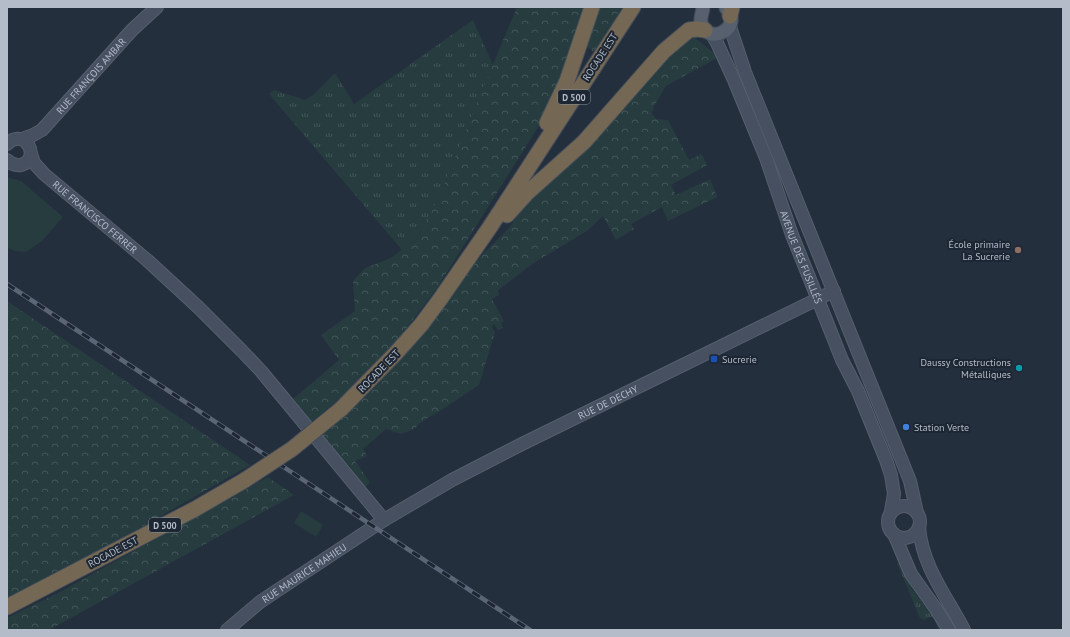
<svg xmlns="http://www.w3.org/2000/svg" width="1070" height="637" viewBox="0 0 1070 637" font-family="'PT Sans',sans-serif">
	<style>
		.grass { fill: url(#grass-tufts) }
		.forest { fill: url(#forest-crowns) }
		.pitch { fill: #263c3f }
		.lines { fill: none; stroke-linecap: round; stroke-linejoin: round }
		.secondary-casing { stroke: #565f6c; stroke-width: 14 }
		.primary-casing { stroke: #414a57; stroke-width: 15 }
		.highway-casing { stroke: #434c59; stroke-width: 17 }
		.secondary { stroke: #465061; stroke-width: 12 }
		.primary { stroke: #56606e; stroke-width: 13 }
		.highway { stroke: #746855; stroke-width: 15 }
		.rail-casing { stroke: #5a6575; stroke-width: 4.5 }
		.rail { stroke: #1d2633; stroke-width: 3; stroke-dasharray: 9; stroke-linecap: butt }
		.highway-bridge-casing { stroke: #434c59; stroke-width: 17; stroke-linecap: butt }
		.highway-bridge { stroke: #746855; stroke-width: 15 }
		.education-dot { fill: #8d6e63; stroke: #1d2633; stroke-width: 1.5 }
		.transit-dot { fill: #1a4fb4; stroke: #1d2633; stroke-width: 1.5 }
		.culture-dot { fill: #0f9aa8; stroke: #1d2633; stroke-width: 1.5 }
		.shop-dot { fill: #3f7fe0; stroke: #1d2633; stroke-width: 1.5 }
		.labels { text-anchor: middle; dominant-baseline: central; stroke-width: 4; stroke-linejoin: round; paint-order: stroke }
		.shield { fill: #1d2633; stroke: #878f9c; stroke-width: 1 }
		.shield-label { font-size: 9px; font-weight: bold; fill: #b4bcc9 }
		.street-label { font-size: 10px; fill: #b4bcc9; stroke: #1d2633 }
		.poi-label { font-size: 10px; fill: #b4bcc9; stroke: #1d2633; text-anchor: end }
	</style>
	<defs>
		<pattern id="grass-tufts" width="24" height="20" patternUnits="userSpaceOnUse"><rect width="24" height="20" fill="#263c3f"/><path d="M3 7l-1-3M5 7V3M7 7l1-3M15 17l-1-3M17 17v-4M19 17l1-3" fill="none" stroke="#435659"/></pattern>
		<pattern id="forest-crowns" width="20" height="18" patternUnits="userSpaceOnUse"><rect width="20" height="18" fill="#263c3f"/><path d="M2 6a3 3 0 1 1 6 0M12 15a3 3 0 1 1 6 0" fill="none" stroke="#435659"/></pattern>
	</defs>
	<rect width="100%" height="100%" fill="#242f3e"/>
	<path class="grass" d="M 473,20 L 493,65 L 439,198 L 416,239 L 402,250 L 269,94 L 274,90 L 305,100 L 313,95 L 335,73 L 354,104 Z
		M 900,561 L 913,586 L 911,588 L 926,607 L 929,606 L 943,629 L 939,630 L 933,616 L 924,620 L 920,618 L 897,563 Z"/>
	<path class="forest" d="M 517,7 L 586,7 L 560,86 L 540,124 L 437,288 L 395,343 L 346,393 L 310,423 L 292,400 L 339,360 L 321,335 L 355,311 L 353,281 L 365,268 L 391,258 L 416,239 L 439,197 L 484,86 Z
		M 596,7 L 622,7 L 594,52 L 584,45 Z
		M 694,37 L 715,54 L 717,58 L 666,86 L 653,108 L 654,109 L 651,112 L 656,119 L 668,120 L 689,160 L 702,154 L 707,165 L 671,185 L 676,195 L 710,179 L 717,197 L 668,221 L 662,207 L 631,224 L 634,229 L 616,240 L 603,216 L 587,231 L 535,262 L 498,290 L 499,295 L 492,299 L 504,321 L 501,323 L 503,328 L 498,330 L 494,324 L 492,325 L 493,327 L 492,327 L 495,332 L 479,385 L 443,409 L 421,422 L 414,429 L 401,434 L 386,429 L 363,449 L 367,456 L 355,461 L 370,482 L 365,488 L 322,436 L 373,389 L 483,254 L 509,228 L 529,198 L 667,55 Z
		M 7,301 L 250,465 L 98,552 L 7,600 Z
		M 268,477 L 294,495 L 49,630 L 7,630 L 7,618 L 58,593 Z"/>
	<path class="pitch" d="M 7,177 L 21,181 L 63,217 L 42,241 L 26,252 L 15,251 L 7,248 Z
		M 301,511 L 323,525 L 316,537 L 294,523 Z"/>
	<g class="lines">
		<g class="secondary-casing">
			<g id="secondary">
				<path d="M 730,23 L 731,30 L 745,72 L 910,481 L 917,513"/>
				<path id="s1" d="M 711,33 L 717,43 L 734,80 L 766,158 L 792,235 L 809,277 L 842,360 L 858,391 L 886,460 L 891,475 L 894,494 L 891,511"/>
				<path id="s2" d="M 22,139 L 33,135 L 42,130 L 132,30 L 157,7"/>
				<path d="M 7,144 C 25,126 42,159 21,165 C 15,166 11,164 7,160"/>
				<path id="s3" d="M 31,154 L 34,163 L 44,174 L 147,260 L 198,307 L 242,351 L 261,371 L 384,520"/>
				<circle cx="904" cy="522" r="16"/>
				<path d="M 919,527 C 922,566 947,597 964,630"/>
				<path d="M 894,534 L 911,574 L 936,609 L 949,630"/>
				<path id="s4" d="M 227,630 L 260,602 L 284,586 L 384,520 L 452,480 L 524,443 L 834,291"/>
			</g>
		</g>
		<g class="primary-casing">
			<path id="primary" d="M 703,7 C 703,12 700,17 701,22 C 706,47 745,29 726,8"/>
		</g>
		<g class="highway-casing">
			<path id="highway" d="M 730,16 L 732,7
				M 547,123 L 567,81 L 592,7
				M 507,215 L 527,193 L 584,142 L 664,51 L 689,30 L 697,29 L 705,30
				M 341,409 L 395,354 L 421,325 L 441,298 L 490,227 L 633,7
				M 7,607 L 195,509 L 245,480"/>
		</g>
		<use href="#secondary" class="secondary"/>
		<use href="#primary" class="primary"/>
		<use href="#highway" class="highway"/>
		<g class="rail-casing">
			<path id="rail" d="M 7,284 L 530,630"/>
		</g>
		<use href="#rail" class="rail"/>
		<g class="highway-bridge-casing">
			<path id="highway-bridge" d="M 245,480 L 292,449 L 341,409"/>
		</g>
		<use href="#highway-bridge" class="highway-bridge"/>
	</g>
	<circle class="education-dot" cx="1018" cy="250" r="4"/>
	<rect class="transit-dot" x="710" y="355" width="8" height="8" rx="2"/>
	<circle class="culture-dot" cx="1019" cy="368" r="4"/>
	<circle class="shop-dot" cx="906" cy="427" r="4"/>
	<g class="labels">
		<g class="shield">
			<rect x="558" y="90" width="32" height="14" rx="3"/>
			<rect x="149" y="518" width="32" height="14" rx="3"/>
		</g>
		<g class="shield-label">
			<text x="574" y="97">D 500</text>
			<text x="165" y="525">D 500</text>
		</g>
		<g class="street-label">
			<text transform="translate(600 57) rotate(-57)">ROCADE EST</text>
			<text stroke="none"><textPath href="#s2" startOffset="95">RUE FRANÇOIS AMBAR</textPath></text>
			<text stroke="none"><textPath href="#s3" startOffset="91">RUE FRANCISCO FERRER</textPath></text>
			<text stroke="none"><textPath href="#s1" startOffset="242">AVENUE DES FUSILLÉS</textPath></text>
			<text transform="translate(379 371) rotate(-46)">ROCADE EST</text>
			<text stroke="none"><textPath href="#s4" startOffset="445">RUE DE DECHY</textPath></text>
			<text transform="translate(113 552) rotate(-28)">ROCADE EST</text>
			<text stroke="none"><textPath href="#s4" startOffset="96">RUE MAURICE MAHIEU</textPath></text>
		</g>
		<g class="poi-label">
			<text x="1010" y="244">École primaire<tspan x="1010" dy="12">La Sucrerie</tspan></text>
			<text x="722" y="359" text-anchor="start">Sucrerie</text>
			<text x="1011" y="362">Daussy Constructions<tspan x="1011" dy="12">Métalliques</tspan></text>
			<text x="914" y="427" text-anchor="start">Station Verte</text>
		</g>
	</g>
	<rect width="1070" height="637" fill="none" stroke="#b4bcc9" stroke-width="16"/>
</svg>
